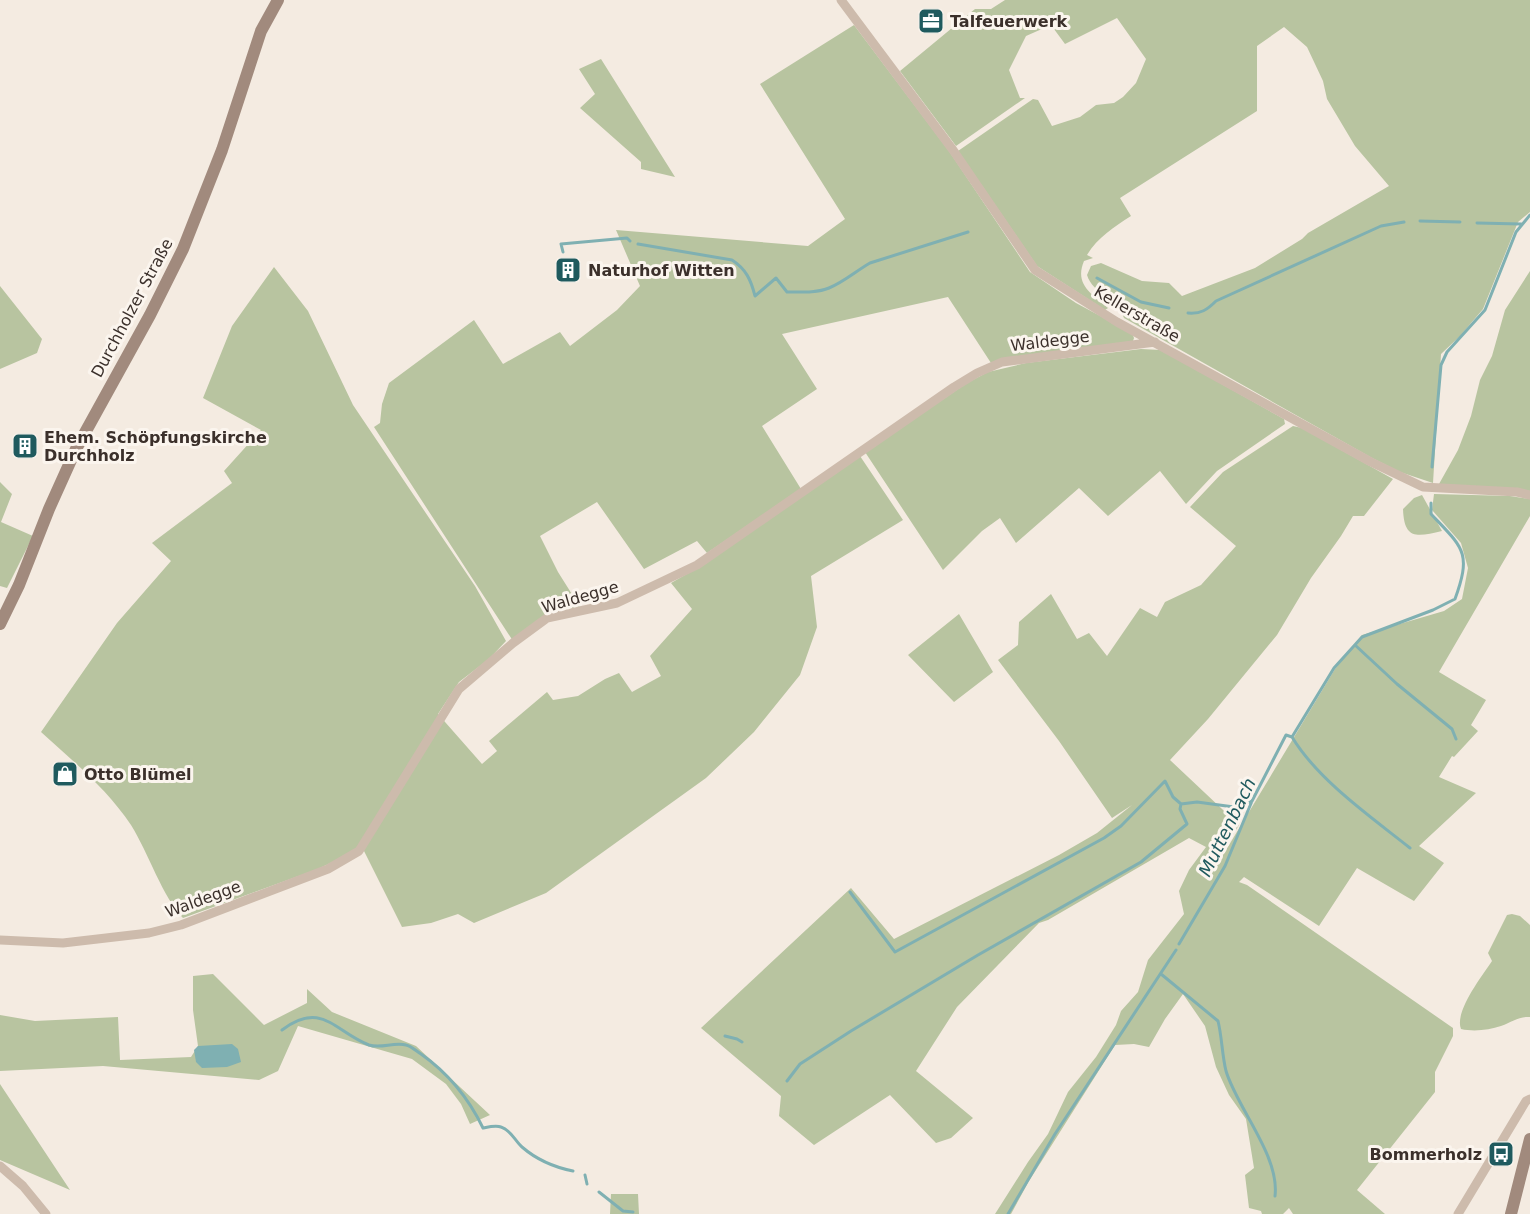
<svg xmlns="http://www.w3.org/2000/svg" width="1530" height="1214" viewBox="0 0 1530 1214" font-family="'DejaVu Sans',sans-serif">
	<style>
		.green { fill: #b8c4a0 }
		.water { fill: #7fb0b2 }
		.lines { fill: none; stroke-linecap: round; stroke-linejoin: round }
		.stream { stroke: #7fb0b2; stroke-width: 3 }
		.street { stroke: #cdbbac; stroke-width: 9 }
		.secondary { stroke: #a18a7d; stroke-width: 12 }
		.labels { text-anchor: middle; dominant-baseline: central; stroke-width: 6; stroke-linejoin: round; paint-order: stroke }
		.poi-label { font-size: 16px; font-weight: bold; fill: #3b302b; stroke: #fbf5ee; text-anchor: start }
		.street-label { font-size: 16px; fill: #3b302b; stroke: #fbf5ee }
		.water-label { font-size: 18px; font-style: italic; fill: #1f5a5e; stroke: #fbf5ee }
	</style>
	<rect width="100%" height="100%" fill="#f4ebe1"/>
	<path class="green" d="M 1005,0 L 1530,0 L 1530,212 L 1518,222 L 1483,309 L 1460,336 L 1441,354 L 1433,483 L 1400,472 L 1372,458 L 1124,318 C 1117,299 1093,294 1087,275 L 1091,266 L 1101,263 L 1142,281 L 1169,283 L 1182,296 L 1255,268 L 1302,239 L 1308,233 L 1389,186 L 1355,146 L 1327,99 L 1323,81 L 1307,47 L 1284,27 L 1257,46 L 1257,111 L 1120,198 L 1131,216 C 1114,227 1098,237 1087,255 L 1093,258 L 1084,261 C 1074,285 1092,294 1108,308 L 1105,310 L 1037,266 L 958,151 L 1033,99 L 1038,100 L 1052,126 L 1080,117 L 1096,105 L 1114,103 L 1123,97 L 1136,83 L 1146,59 L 1117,18 L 1065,44 L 1051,25 L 1026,36 L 1009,70 L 1020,98 L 1025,98 L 956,146 L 900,71 L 975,9 L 991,9 Z
		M 854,25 L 949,151 L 1030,272 L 1076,303 L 1132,333 L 1134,338 L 1133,341 L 991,363 L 948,297 L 782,334 L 817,389 L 762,426 L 801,489 L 707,553 L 697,541 L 644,569 L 597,502 L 540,536 L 558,572 L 580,607 L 558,612 L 513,641 L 374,427 L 380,423 L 382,404 L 389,383 L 474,320 L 503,364 L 560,332 L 570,346 L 617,310 L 640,286 L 616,230 L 808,246 L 845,219 L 760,84 Z
		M 601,59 L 675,177 L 641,169 L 641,162 L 580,108 L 595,94 L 579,69 Z
		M 274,267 L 308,311 L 353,405 L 475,586 L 506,641 L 489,659 L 459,682 L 438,714 L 482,764 L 497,751 L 489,741 L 547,692 L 553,700 L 578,696 L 605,679 L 619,673 L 632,692 L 661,676 L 650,656 L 692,609 L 671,583 L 699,567 L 860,456 L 903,520 L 811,576 L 817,627 L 800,675 L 754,732 L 706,778 L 546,893 L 474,923 L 458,914 L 431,923 L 402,927 L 361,845 L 341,858 L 318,869 L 183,918 C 163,898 148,852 131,825 C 107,789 73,761 41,732 L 117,623 L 171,561 L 152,543 L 232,483 L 224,471 L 261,430 L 203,398 L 232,326 Z
		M 1530,271 L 1530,491 L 1439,484 L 1458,450 L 1471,416 L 1480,380 L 1492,356 L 1505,310 Z
		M 0,286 L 42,339 L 37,353 L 0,369 Z
		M 1141,349 L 1161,350 L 1284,419 L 1285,424 L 1217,471 L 1186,504 L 1160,471 L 1108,516 L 1079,488 L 1016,543 L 1000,518 L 982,531 L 943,570 L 865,452 L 967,383 L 988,372 L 1026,363 Z
		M 1293,426 L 1302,428 L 1393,479 L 1364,516 L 1353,516 L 1341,536 L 1311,578 L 1277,635 L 1208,719 L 1170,760 L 1239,825 L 1218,859 L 1220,860 L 1335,669 L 1362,635 L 1444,611 L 1462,599 L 1468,568 L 1461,543 L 1432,510 L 1434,494 L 1510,496 L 1530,499 L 1530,516 L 1439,672 L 1486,700 L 1471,725 L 1478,731 L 1454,757 L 1452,756 L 1439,777 L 1476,793 L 1419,846 L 1444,863 L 1414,901 L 1357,868 L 1319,926 L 1244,877 L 1239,882 L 1247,885 L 1453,1028 L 1453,1036 L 1435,1072 L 1435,1092 L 1357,1190 L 1385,1214 L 1293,1214 L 1289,1208 L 1283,1214 L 1262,1214 L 1261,1211 L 1249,1208 L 1245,1175 L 1254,1168 L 1246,1119 L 1229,1095 L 1216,1067 L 1205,1026 L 1183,994 L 1165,1019 L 1149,1047 L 1134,1044 L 1115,1045 L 1029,1181 L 1011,1214 L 995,1214 L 1028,1162 L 1048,1134 L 1068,1092 L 1096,1057 L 1116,1025 L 1121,1011 L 1138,992 L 1148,960 L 1184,914 L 1179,891 L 1189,870 L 1206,847 L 1189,838 L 1048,920 L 1039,923 L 957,1007 L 916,1071 L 973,1118 L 951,1138 L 936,1143 L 890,1095 L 814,1145 L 779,1116 L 781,1096 L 701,1028 L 851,888 L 894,939 L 1059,855 L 1097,833 L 1132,805 L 1112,818 L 1059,741 L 998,660 L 1018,645 L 1019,622 L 1051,594 L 1077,639 L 1089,633 L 1107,656 L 1140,608 L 1157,617 L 1165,602 L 1201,585 L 1236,546 L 1190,507 L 1223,472 Z
		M 0,482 L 12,494 L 1,522 L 33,536 L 7,588 L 0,586 Z
		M 1422,495 L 1442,531 C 1417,537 1404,540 1403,509 L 1414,498 Z
		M 959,614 L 993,672 L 954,702 L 908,655 Z
		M 1512,914 L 1520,916 L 1530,925 L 1530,1017 C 1519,1016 1512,1022 1501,1026 C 1489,1030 1474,1032 1461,1029 C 1454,1012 1482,976 1492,961 L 1488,953 L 1507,915 Z
		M 213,974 L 264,1025 L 307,1003 L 307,989 L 332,1012 L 416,1046 L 490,1115 L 470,1124 L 461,1104 L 446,1084 L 412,1059 L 298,1026 L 278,1071 L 259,1080 L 103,1066 L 0,1071 L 0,1015 L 35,1021 L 118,1017 L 120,1060 L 191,1057 L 198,1046 L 193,1010 L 193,976 Z
		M 0,1084 L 70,1190 L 0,1160 Z
		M 611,1194 L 638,1194 L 639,1214 L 610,1214 Z"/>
	<path class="water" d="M 232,1044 L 238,1049 L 241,1062 L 227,1067 L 202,1068 L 196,1062 L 194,1050 L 198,1046 Z"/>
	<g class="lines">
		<path class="stream" d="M 1420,221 L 1460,222
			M 1477,223 L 1521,224
			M 638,244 L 732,260 C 746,269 751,280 755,296 L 776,278 L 787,292 C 801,292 817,293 829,288 C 844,282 856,271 870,263 L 968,232
			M 563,252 L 561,244 L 627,238 L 630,241
			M 1097,278 L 1141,302 L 1169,308
			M 1188,313 C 1201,314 1207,310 1216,301 L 1381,226 L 1404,222
			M 1432,467 L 1441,365 L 1447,352 L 1485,310 L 1516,232 L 1530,215
			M 1355,645 L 1397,684 L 1452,729 L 1456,739
			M 1292,737 C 1318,780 1371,817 1410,848
			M 850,892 L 895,952 L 1104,838 L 1121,826 L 1165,781 L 1173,797 L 1181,804
			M 1179,944 L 1225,866 L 1252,801 L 1286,735 L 1292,737 L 1334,668 L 1362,637 L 1433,610 L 1455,599 C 1472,552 1463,548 1431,514 L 1431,503
			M 1161,974 L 1218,1021 C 1222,1037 1222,1055 1226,1071 C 1237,1108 1280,1156 1275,1196
			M 282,1030 C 322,1000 335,1032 369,1045 C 381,1049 393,1042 406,1045 C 411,1046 416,1051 421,1054 C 448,1073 469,1099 483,1128 C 488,1127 496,1125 501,1127 C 511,1130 515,1141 522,1147 C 537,1160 553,1167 573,1171
			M 725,1036 L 737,1039 L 742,1042
			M 787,1081 L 800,1064 L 851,1031 L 978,955 L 1141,862 L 1187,824 L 1180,809 L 1181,804 L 1197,802 L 1234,807 L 1252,801
			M 585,1175 L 587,1184
			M 599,1192 L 623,1211 L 633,1212
			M 1008,1214 L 1055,1134 L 1176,950"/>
		<path class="street" d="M 841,0 L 953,150 L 1035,270 L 1117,322 L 1371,462 L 1423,487 L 1517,492 L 1530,495
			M 0,940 L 63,943 L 149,933 L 181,925 L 328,869 L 359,851 L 459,689 L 513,643 L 547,618 L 617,603 L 697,565 L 954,387 L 977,373 L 1002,362 L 1155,342
			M 0,1166 L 23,1186 L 46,1214
			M 1458,1214 L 1526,1101 L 1530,1099"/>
		<path class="secondary" d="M 0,624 L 19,585 L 49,509 L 76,449 L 150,315 L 183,249 L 222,150 L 261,31 L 278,0
			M 1511,1214 L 1530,1139"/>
	</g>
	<defs>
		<g id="office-square" transform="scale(1.35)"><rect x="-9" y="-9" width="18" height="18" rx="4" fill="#1f5a5e" stroke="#fbf5ee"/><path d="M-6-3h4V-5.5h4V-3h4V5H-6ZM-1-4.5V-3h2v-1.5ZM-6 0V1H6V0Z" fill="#fff"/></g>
		<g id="building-square" transform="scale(1.35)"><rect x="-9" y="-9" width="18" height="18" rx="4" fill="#1f5a5e" stroke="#fbf5ee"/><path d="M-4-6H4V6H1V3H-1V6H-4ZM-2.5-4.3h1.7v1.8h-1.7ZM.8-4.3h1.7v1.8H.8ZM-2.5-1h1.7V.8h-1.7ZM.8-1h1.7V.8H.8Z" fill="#fff"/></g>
		<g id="shop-square" transform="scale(1.35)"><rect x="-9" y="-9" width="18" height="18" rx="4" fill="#1f5a5e" stroke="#fbf5ee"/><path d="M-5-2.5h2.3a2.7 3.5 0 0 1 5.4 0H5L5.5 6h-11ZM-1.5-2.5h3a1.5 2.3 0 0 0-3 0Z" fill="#fff"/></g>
		<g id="bus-square" transform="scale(1.35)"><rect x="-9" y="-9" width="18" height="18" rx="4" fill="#1f5a5e" stroke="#fbf5ee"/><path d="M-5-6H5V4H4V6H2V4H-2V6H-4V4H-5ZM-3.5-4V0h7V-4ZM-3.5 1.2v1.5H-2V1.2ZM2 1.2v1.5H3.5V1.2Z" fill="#fff"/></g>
	</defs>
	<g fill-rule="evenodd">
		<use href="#office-square" x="931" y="21"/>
		<use href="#building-square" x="568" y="270"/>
		<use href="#building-square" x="25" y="446"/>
		<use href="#shop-square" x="65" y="774"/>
		<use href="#bus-square" x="1501" y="1154"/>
	</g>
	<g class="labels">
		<g class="poi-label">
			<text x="950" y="21">Talfeuerwerk</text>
			<text x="588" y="270">Naturhof Witten</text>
			<text x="44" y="437">Ehem. Schöpfungskirche<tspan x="44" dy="18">Durchholz</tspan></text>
			<text x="84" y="774">Otto Blümel</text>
			<text x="1482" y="1154" text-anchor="end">Bommerholz</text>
		</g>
		<g class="street-label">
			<text transform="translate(132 308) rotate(-62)">Durchholzer Straße</text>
			<text transform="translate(1137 314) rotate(30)">Kellerstraße</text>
			<text transform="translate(1050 341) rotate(-7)">Waldegge</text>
			<text transform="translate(580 597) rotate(-16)">Waldegge</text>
			<text transform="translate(203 899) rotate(-20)">Waldegge</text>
		</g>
		<g class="water-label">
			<text transform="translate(1227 827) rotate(-64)">Muttenbach</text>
		</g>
	</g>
</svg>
